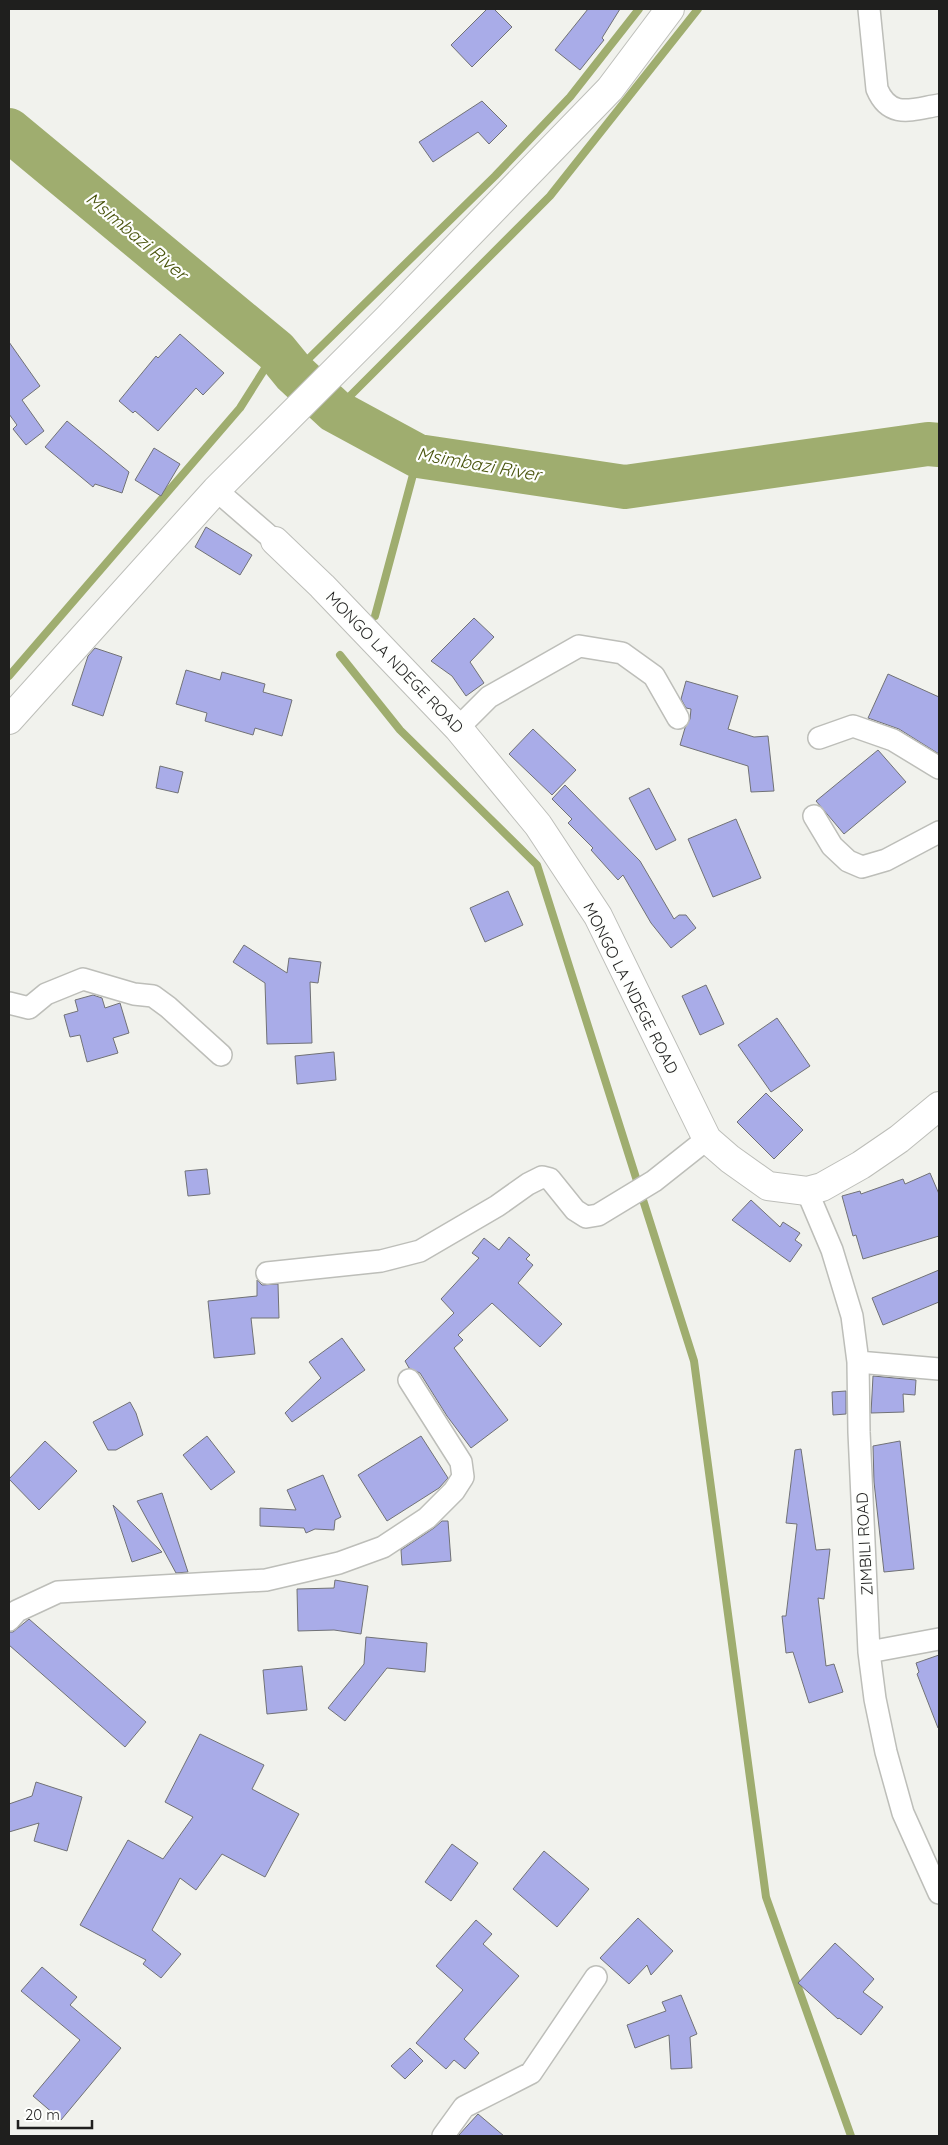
<svg xmlns="http://www.w3.org/2000/svg" width="948" height="2145" viewBox="0 0 948 2145" font-family="Quicksand,sans-serif">
	<style>
		.lines { fill: none; stroke-linecap: round; stroke-linejoin: round }
		.stream { stroke: #9fad6f; stroke-width: 8 }
		.river { stroke: #9fad6f; stroke-width: 44 }
		.building { fill: #a9ace8; stroke: #717276 }
		.street-casing { stroke: #bdbeb9; stroke-width: 24 }
		.secondary-casing { stroke: #bdbeb9; stroke-width: 30 }
		.street { stroke: #fff; stroke-width: 21 }
		.secondary { stroke: #fff; stroke-width: 28 }
		.labels { text-anchor: middle; dominant-baseline: central; stroke-width: 4.5; stroke-linejoin: round; paint-order: stroke }
		.street-label { font-size: 16px; fill: #1f1f1e; stroke: #fefffd }
		.water-label { font-size: 18px; font-style: italic; fill: #48530b; stroke: #fefffd }
	</style>
	<rect width="100%" height="100%" fill="#f1f2ed"/>
	<g class="lines">
		<path class="stream" d="M 294,373 L 495,176 L 570,97 L 639,9
			M 335,411 L 550,196 L 698,9
			M 375,616 L 418,456
			M 340,655 L 400,730 L 537,865 L 694,1361 L 766,1897 L 851,2136
			M 9,676 L 240,408 L 276,351"/>
		<path class="river" d="M 9,130 L 276,351 L 294,373 L 335,411 L 418,456 L 625,487 L 928,444 L 939,445"/>
	</g>
	<path class="building" d="M 487,9 L 494,9 L 512,27 L 472,67 L 451,45 Z
		M 588,9 L 620,9 L 602,38 L 604,40 L 580,70 L 555,50 Z
		M 482,101 L 507,126 L 489,144 L 478,132 L 433,162 L 419,142 Z
		M 180,334 L 224,373 L 203,395 L 196,388 L 158,431 L 135,411 L 133,413 L 119,401 L 156,356 L 158,358 Z
		M 9,342 L 40,386 L 22,400 L 44,431 L 26,445 L 13,429 L 17,425 L 9,414 Z
		M 67,421 L 129,472 L 122,493 L 95,484 L 93,487 L 45,447 Z
		M 154,448 L 180,464 L 161,496 L 135,480 Z
		M 206,527 L 252,555 L 240,575 L 195,547 Z
		M 474,618 L 494,637 L 470,662 L 484,683 L 466,696 L 452,676 L 431,661 Z
		M 95,648 L 122,657 L 103,716 L 72,705 L 88,656 Z
		M 186,670 L 220,680 L 222,672 L 265,684 L 263,692 L 292,700 L 282,736 L 255,728 L 253,735 L 205,721 L 207,713 L 176,704 Z
		M 888,674 L 939,697 L 939,754 L 899,729 L 868,718 Z
		M 686,681 L 738,696 L 728,729 L 754,737 L 768,736 L 774,791 L 751,792 L 748,766 L 680,745 L 685,728 L 690,719 L 691,709 L 686,708 L 681,699 Z
		M 533,729 L 576,770 L 552,795 L 509,754 Z
		M 878,750 L 906,782 L 844,834 L 816,801 Z
		M 160,766 L 183,772 L 178,793 L 156,788 Z
		M 565,785 L 640,861 L 674,919 L 679,915 L 686,915 L 696,928 L 671,948 L 651,923 L 623,875 L 618,880 L 591,850 L 593,848 L 568,823 L 572,819 L 552,799 Z
		M 649,788 L 676,840 L 656,850 L 629,798 Z
		M 736,819 L 761,878 L 713,897 L 688,839 Z
		M 508,891 L 523,925 L 485,942 L 470,908 Z
		M 244,945 L 287,973 L 289,958 L 321,962 L 318,983 L 310,982 L 312,1043 L 267,1044 L 265,983 L 233,962 Z
		M 706,985 L 724,1024 L 700,1035 L 682,996 Z
		M 93,995 L 102,998 L 105,1008 L 120,1003 L 129,1033 L 113,1038 L 118,1053 L 87,1062 L 80,1035 L 70,1037 L 64,1015 L 78,1011 L 75,1000 Z
		M 777,1018 L 810,1066 L 771,1092 L 738,1045 Z
		M 334,1052 L 336,1080 L 297,1084 L 295,1056 Z
		M 766,1093 L 803,1130 L 774,1159 L 737,1122 Z
		M 207,1169 L 210,1194 L 188,1196 L 185,1171 Z
		M 930,1173 L 939,1194 L 939,1236 L 863,1259 L 856,1235 L 853,1236 L 842,1196 L 860,1191 L 861,1194 L 903,1179 L 905,1184 Z
		M 751,1200 L 780,1227 L 783,1222 L 800,1233 L 795,1240 L 802,1245 L 790,1262 L 732,1220 Z
		M 509,1237 L 530,1255 L 526,1259 L 533,1265 L 518,1283 L 562,1324 L 540,1347 L 492,1303 L 458,1335 L 463,1340 L 454,1348 L 508,1420 L 471,1448 L 447,1416 L 420,1373 L 409,1368 L 405,1361 L 454,1313 L 441,1299 L 479,1258 L 472,1253 L 484,1238 L 499,1250 Z
		M 939,1270 L 939,1302 L 883,1325 L 872,1298 Z
		M 257,1280 L 262,1285 L 278,1284 L 279,1318 L 251,1318 L 255,1354 L 214,1358 L 208,1301 L 257,1296 Z
		M 342,1338 L 365,1370 L 292,1422 L 285,1413 L 321,1378 L 309,1362 Z
		M 873,1376 L 916,1380 L 915,1395 L 903,1394 L 904,1412 L 871,1413 Z
		M 846,1391 L 846,1414 L 833,1415 L 832,1392 Z
		M 130,1402 L 136,1413 L 143,1435 L 116,1450 L 108,1450 L 93,1422 Z
		M 207,1436 L 235,1472 L 211,1490 L 183,1455 Z
		M 421,1436 L 448,1478 L 439,1488 L 387,1521 L 358,1475 Z
		M 45,1441 L 77,1471 L 39,1510 L 9,1479 Z
		M 900,1441 L 914,1569 L 884,1572 L 874,1482 L 873,1446 Z
		M 801,1449 L 816,1550 L 830,1549 L 824,1599 L 818,1598 L 826,1666 L 834,1664 L 843,1692 L 809,1703 L 793,1652 L 786,1653 L 782,1616 L 786,1616 L 797,1524 L 786,1523 L 795,1450 Z
		M 323,1475 L 341,1517 L 335,1520 L 334,1530 L 315,1529 L 306,1533 L 304,1528 L 260,1526 L 260,1508 L 296,1510 L 287,1490 Z
		M 162,1493 L 188,1572 L 176,1573 L 137,1501 Z
		M 113,1505 L 162,1552 L 132,1562 Z
		M 442,1521 L 448,1521 L 451,1561 L 402,1565 L 401,1550 L 434,1528 Z
		M 335,1580 L 368,1586 L 361,1634 L 334,1630 L 298,1631 L 297,1589 L 334,1588 Z
		M 29,1619 L 146,1722 L 125,1747 L 9,1645 L 9,1632 L 13,1632 Z
		M 366,1637 L 427,1643 L 425,1672 L 387,1668 L 345,1721 L 328,1708 L 364,1664 Z
		M 939,1655 L 939,1728 L 938,1728 L 917,1674 L 919,1672 L 916,1663 Z
		M 302,1666 L 307,1710 L 267,1714 L 263,1670 Z
		M 200,1734 L 264,1765 L 252,1789 L 299,1814 L 265,1877 L 222,1854 L 196,1890 L 180,1878 L 152,1930 L 181,1954 L 161,1978 L 143,1964 L 146,1960 L 80,1925 L 128,1840 L 163,1859 L 193,1817 L 165,1802 Z
		M 36,1782 L 82,1797 L 67,1851 L 34,1841 L 39,1823 L 9,1832 L 9,1804 L 32,1796 Z
		M 452,1844 L 478,1863 L 451,1901 L 425,1882 Z
		M 544,1851 L 589,1889 L 557,1927 L 513,1889 Z
		M 638,1918 L 673,1951 L 651,1975 L 647,1965 L 629,1984 L 600,1958 Z
		M 476,1920 L 492,1934 L 483,1944 L 519,1976 L 464,2039 L 479,2053 L 465,2069 L 454,2060 L 446,2069 L 416,2043 L 463,1990 L 436,1966 Z
		M 835,1943 L 874,1979 L 863,1992 L 883,2007 L 861,2035 L 839,2018 L 838,2019 L 798,1983 Z
		M 42,1967 L 77,1997 L 70,2005 L 121,2048 L 61,2120 L 33,2096 L 80,2040 L 21,1991 Z
		M 681,1995 L 697,2034 L 690,2037 L 692,2068 L 671,2069 L 669,2035 L 635,2048 L 627,2025 L 666,2011 L 662,2002 Z
		M 410,2048 L 423,2061 L 405,2079 L 391,2066 Z
		M 478,2114 L 504,2136 L 458,2136 Z"/>
	<g class="lines">
		<g class="street-casing">
			<path id="street" d="M 869,9 L 877,89 C 890,120 913,109 939,105
				M 216,490 L 275,541
				M 458,728 L 489,697 L 579,646 L 622,653 L 654,676 L 678,718
				M 819,738 L 853,726 L 893,740 L 939,768
				M 814,816 L 832,846 L 848,861 L 862,867 L 886,860 L 939,832
				M 9,1003 L 29,1008 L 46,994 L 83,979 L 134,994 L 153,996 L 168,1007 L 221,1055
				M 807,1191 L 832,1250 L 852,1316 L 858,1362 L 859,1432 L 869,1652 L 875,1699 L 886,1752 L 903,1813 L 939,1893
				M 267,1273 L 381,1261 L 420,1251 L 497,1206 L 528,1184 L 542,1177 L 550,1179 L 575,1210 L 586,1217 L 598,1215 L 654,1181 L 707,1139
				M 858,1362 L 939,1369
				M 9,1620 L 17,1611 L 58,1592 L 266,1580 L 339,1563 L 383,1547 L 427,1518 L 454,1491 L 463,1477 L 461,1462 L 409,1380
				M 869,1652 L 939,1639
				M 443,2136 L 464,2107 L 531,2073 L 596,1977"/>
		</g>
		<g class="secondary-casing">
			<path id="secondary" d="M 275,541 L 322,586 L 458,728 L 538,825 L 598,916 L 707,1139 L 730,1159 L 768,1186 L 807,1191 L 822,1187 L 861,1165 L 899,1139 L 939,1106
				M 9,720 L 216,490 L 388,318 L 610,89 L 670,9"/>
		</g>
		<use href="#street" class="street"/>
		<use href="#secondary" class="secondary"/>
	</g>
	<g class="labels">
		<g class="street-label">
			<text transform="translate(395 662) rotate(46)">MONGO LA NDEGE ROAD</text>
			<text transform="translate(631 988) rotate(63)">MONGO LA NDEGE ROAD</text>
			<text transform="translate(864 1544) rotate(-93)">ZIMBILI ROAD</text>
		</g>
		<g class="water-label">
			<text transform="translate(137 236) rotate(40)">Msimbazi River</text>
			<text transform="translate(479 464) rotate(10)">Msimbazi River</text>
		</g>
	</g>
	<rect width="948" height="2145" fill="none" stroke="#1f1f1e" stroke-width="20"/>
	<path d="M18 2120v8h74v-8" fill="none" stroke="#1f1f1e" stroke-width="2.5"/>
	<text x="25" y="2120" font-size="15" fill="#1f1f1e" stroke="#fefffd" stroke-width="4" paint-order="stroke">20 m</text>
</svg>
